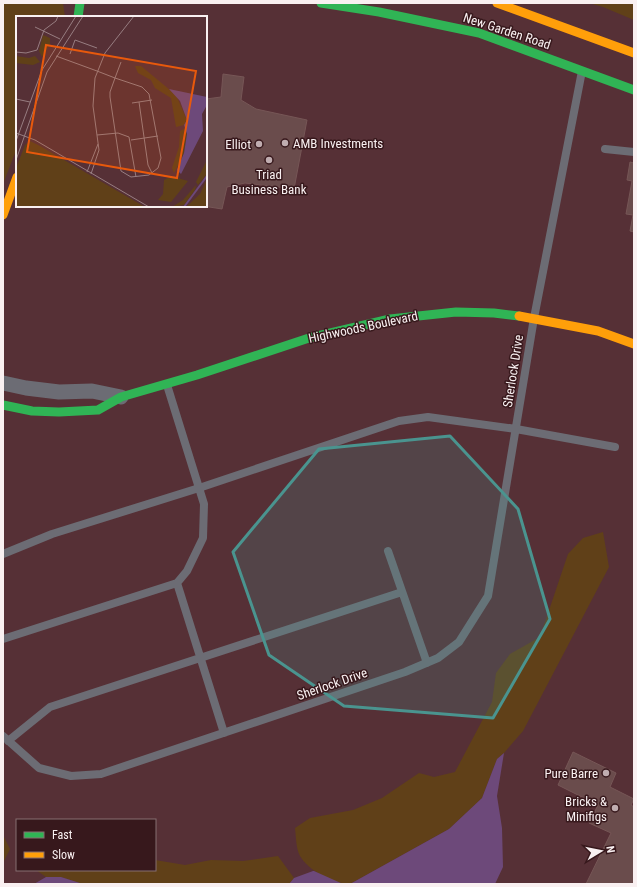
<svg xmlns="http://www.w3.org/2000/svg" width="637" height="887" viewBox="0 0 637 887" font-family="'Roboto Condensed',sans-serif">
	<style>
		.green { fill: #604018 }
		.water { fill: #6d497a }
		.building { fill: #6a4c4c; stroke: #765656 }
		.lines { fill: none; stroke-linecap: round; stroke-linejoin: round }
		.lane { stroke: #6c6c74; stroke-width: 8 }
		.street { stroke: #6c6c74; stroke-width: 15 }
		.fast { stroke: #30b455; stroke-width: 9 }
		.slow { stroke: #ff9f0a; stroke-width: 9 }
		.marked { fill: #4a948f; fill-opacity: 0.2; stroke: #4a948f; stroke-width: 3; stroke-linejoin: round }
		.poi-dot { fill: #c0adb0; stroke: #37181c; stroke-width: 1.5 }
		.labels { text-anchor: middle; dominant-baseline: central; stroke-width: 3; stroke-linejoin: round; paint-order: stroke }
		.street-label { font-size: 13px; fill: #f9f0f1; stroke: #37181c }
		.poi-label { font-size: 13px; fill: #f9f0f1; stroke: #37181c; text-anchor: end }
		.inset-river { fill: none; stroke: #6d497a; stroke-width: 2 }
		.inset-road { fill: none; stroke: #977d81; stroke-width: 1 }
		.view { fill: #e8590c; fill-opacity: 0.15; stroke: #e8590c; stroke-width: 2 }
		.inset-edge { fill: none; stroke: #f9f0f1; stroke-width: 2 }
	</style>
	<rect width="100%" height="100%" fill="#563036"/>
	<path class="green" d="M 3,3 L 63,3 L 65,17 L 17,17 L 17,148 L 3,184 Z
		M 589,3 L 634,3 L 634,20 L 603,7 Z
		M 603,532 L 609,567 L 523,731 L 504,753 L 497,759 L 482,798 L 449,829 L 350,884 C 333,884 308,870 300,856 C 296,849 296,836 295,828 L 310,818 L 353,810 L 382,798 L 419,773 L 434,777 L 455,772 L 492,702 L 496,673 L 510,654 L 540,637 L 568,554 L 583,538 Z
		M 3,835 L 10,849 L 3,863 Z
		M 278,856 L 294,878 L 289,884 L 83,884 L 61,877 L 46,877 L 36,870 L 155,870 L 155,860 L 185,865 L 211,860 L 243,861 Z"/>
	<path class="water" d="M 504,753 L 497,796 L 502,828 L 503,867 L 495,884 L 350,884 L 449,829 L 482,798 L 497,759 Z
		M 313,871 L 314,871 L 343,884 L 289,884 L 294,878 Z
		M 46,877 L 61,877 L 83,884 L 34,884 Z"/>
	<path class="building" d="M 223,74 L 244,77 L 241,100 L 256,109 L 307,120 L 294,189 L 245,183 L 227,187 L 222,209 L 203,206 L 206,206 L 206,99 L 221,97 Z
		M 630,162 L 634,163 L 634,232 L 630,231 L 633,215 L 626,214 L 632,181 L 627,180 Z
		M 573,752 L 616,773 L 610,787 L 634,799 L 631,805 L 634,807 L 634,884 L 586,884 L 611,833 L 589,823 L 598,805 L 558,785 Z"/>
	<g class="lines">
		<path class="lane" d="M 605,149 L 634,152
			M 388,551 L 427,663
			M 3,554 L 52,534 L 199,488 L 399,421 L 428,417 L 516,429 L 615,447
			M 177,583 L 224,733
			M 3,639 L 177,583 L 187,571 L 203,538 L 204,504 L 167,385
			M 3,736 L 39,768 L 71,776 L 101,774 L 405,672 L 438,658 L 459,642 L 488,596 L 534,318 L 582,71
			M 8,741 L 50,707 L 402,592"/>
		<path class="street" d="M 3,383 L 26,388 L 59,392 L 92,391 L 121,397"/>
		<path class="fast" d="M 321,3 L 379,12 L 479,33 L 634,90
			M 78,17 L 80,3
			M 3,405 L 32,411 L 59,412 L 98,410 L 121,397 L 197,375 L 309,338 L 390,319 L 456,312 L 494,313 L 519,316"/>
		<path class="slow" d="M 497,3 L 634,53
			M 3,215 L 17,177
			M 519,316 L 598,331 L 634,344"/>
	</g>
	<path class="marked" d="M 450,436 L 518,509 L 550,619 L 493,718 L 344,706 L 269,655 L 233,552 L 319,449 Z"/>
	<g class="poi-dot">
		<circle cx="285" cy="143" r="4"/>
		<circle cx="259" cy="144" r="4"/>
		<circle cx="269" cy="160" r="4"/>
		<circle cx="606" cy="773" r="4"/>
		<circle cx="615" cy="808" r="4"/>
	</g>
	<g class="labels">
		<g class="street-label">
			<text transform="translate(507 31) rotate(18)">New Garden Road</text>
			<text transform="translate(363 327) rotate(-12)">Highwoods Boulevard</text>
			<text transform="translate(513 371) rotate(-81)">Sherlock Drive</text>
			<text transform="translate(332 684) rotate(-19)">Sherlock Drive</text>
		</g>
		<g class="poi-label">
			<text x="293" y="143" text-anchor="start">AMB Investments</text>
			<text x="251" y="144">Elliot</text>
			<text x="269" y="174" text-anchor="middle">Triad<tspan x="269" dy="15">Business Bank</tspan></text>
			<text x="598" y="773">Pure Barre</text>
			<text x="607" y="801">Bricks &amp;<tspan x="607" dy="15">Minifigs</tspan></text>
		</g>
	</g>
	<g transform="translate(16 16)">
		<rect width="191" height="191" fill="#563036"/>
		<path d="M 27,19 L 34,22 L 34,28 L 26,41 L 23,35 ZM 0,40 L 13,42 L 19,40 L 24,46 L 17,49 L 0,47 ZM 119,50 L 125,50 L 160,79 L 171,104 L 168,109 L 160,111 L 155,82 L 139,72 L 135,64 L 122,57 ZM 168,113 L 171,118 L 168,137 L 158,157 L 156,152 L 163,131 L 164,115 ZM 14,125 L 24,130 L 129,191 L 0,191 L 0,152 L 9,129 ZM 191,144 L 191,158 L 182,169 L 180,166 ZM 155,160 L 172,165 L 155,186 L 142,184 L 147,178 L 148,164 ZM 191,163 L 191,191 L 170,191 L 184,178 ZM 180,169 L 179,174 L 168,189 L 156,191 L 167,184 Z" fill="#604018"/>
		<path d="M 153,73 L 191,81 L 191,89 L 186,98 L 187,115 L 165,158 L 161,154 L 168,137 L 171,118 L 168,109 L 171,104 L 164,85 Z" fill="#6d497a"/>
		<path class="inset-river" d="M 168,191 L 191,160"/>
		<path class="inset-road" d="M 19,11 L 44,23M 0,36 L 10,37 L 21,34 L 28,14 L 40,5 L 42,0M 54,38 L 59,24 L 81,32M 40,40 L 81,55 L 99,62 L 126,71 L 133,78 L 145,142 L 142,152 L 133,159 L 115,161 L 105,155 L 94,81 L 94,76 L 99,62 L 105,46M 0,83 L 14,86M 123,86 L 132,149 L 136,157M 116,87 L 136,84M 0,117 L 19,124 L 133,191M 81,119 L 102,117 L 113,121 L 120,161M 115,124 L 142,120M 0,125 L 26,54 L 60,0M 0,144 L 31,56 L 67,0M 71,156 L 82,128M 75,158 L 83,134 L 77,90 L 79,62 L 89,37 L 118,0"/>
		<path class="view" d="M 30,29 L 180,55 L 161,162 L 11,136 Z"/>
		<rect width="191" height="191" class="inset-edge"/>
	</g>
	<rect width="637" height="887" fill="none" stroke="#f9f0f1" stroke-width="8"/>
	<rect x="16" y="819" width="140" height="52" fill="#37181c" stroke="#856e71"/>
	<rect x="24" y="832" width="20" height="6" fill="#30b455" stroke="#856e71"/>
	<text x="52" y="839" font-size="12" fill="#f9f0f1">Fast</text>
	<rect x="24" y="852" width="20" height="6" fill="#ff9f0a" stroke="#856e71"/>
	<text x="52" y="859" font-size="12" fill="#f9f0f1">Slow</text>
	<g transform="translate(601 851) rotate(80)" stroke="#37181c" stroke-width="3" paint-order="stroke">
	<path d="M0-3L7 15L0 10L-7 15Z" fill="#f9f0f1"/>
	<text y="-6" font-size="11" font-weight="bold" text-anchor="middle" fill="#f9f0f1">N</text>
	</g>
</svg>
